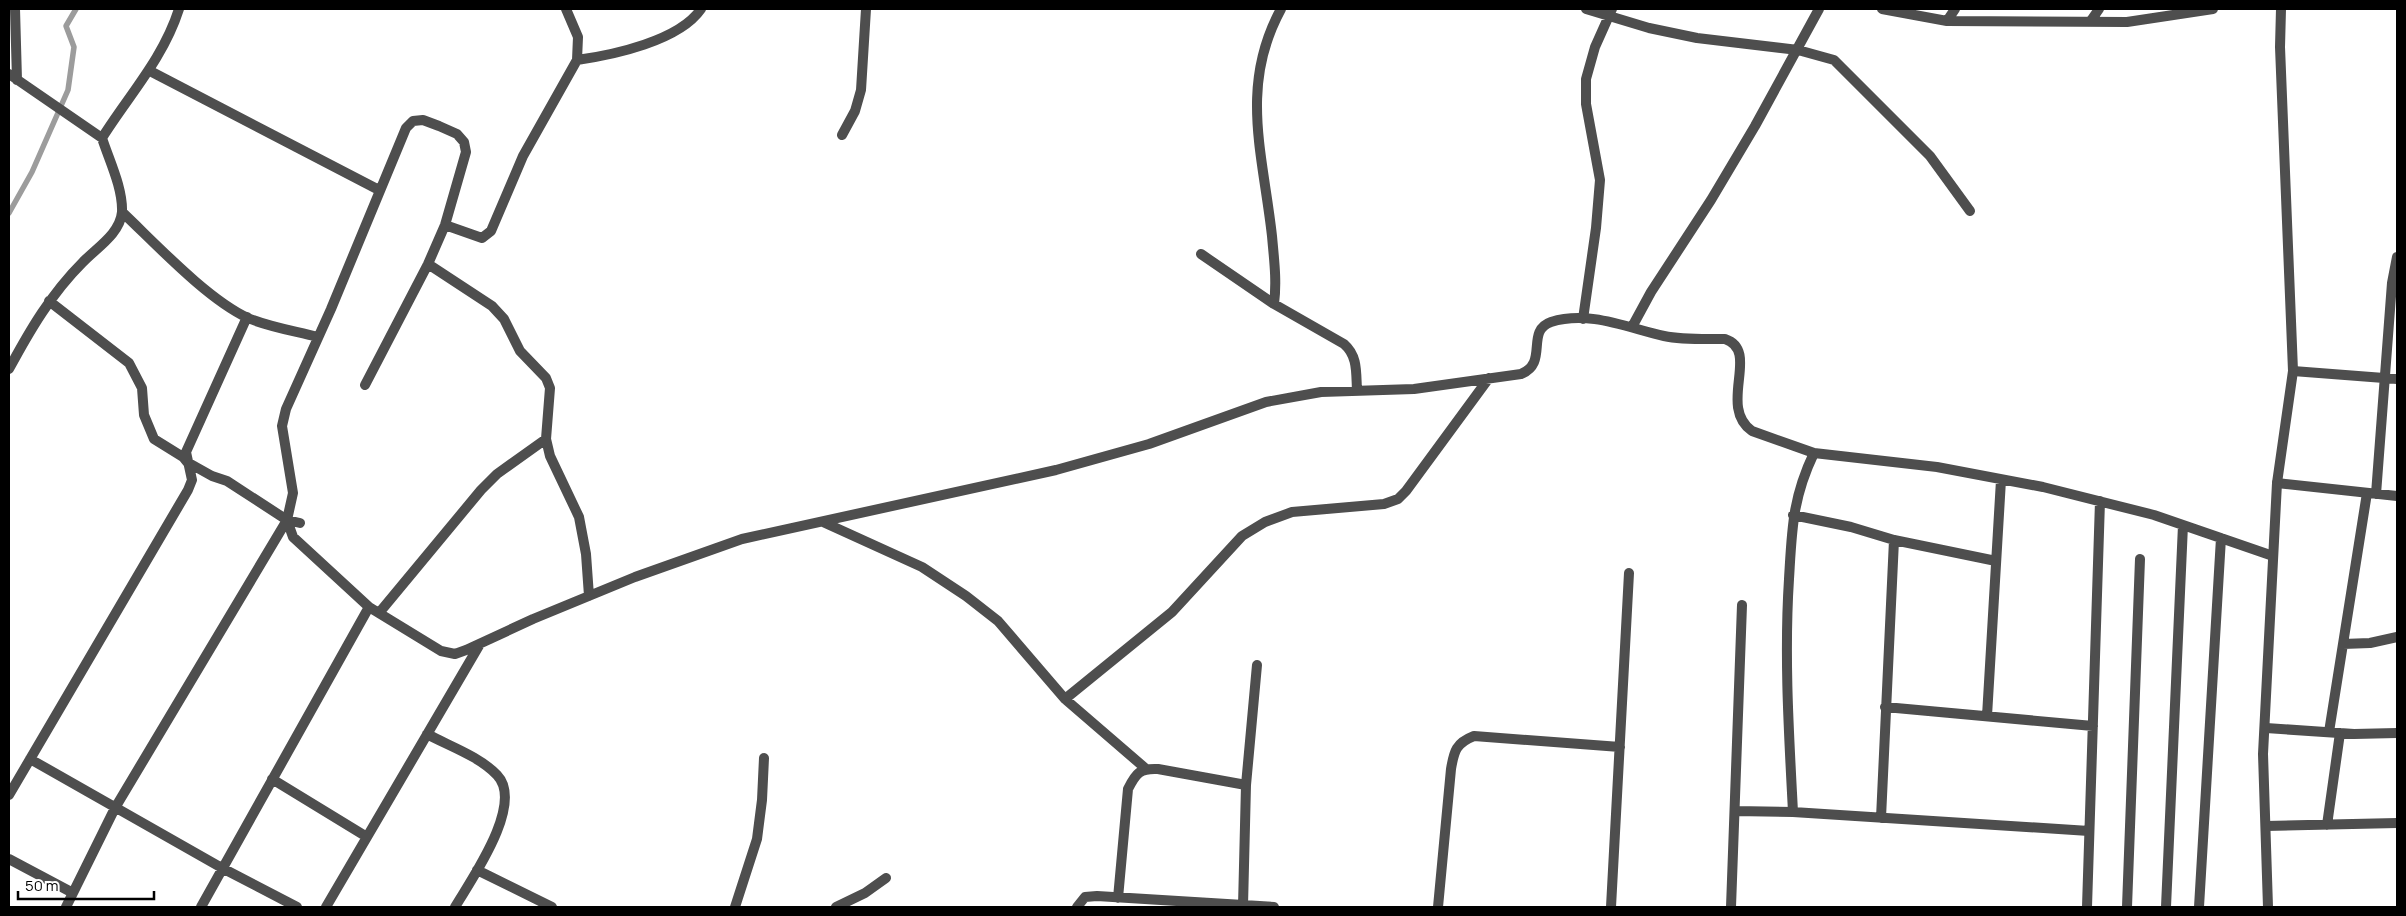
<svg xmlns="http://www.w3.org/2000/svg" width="2406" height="916" viewBox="0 0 2406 916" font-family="Manrope,sans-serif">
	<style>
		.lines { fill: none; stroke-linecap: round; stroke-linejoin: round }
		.stream { stroke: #9c9c9c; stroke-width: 5.5 }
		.minor { stroke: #4e4e4e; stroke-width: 10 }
		.tertiary { stroke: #4e4e4e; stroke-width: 10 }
	</style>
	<rect width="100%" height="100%" fill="#fff"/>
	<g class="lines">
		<path class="stream" d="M 9,213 L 32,172 L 68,90 L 74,47 L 66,26 L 76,9"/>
		<path class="minor" d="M 15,9 L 17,80
			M 1586,9 L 1649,28 L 1697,38 L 1798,50 L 1834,60 L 1930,156 L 1970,211
			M 1882,9 L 1947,21 L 2127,22 L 2213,9
			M 1947,21 L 1955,9
			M 2090,22 L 2099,9
			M 577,60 C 613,55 679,41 701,9
			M 150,71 L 379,190
			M 9,74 L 102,138
			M 842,135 L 855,111 L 861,90 L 866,9
			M 122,212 C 156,244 207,299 248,318 C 269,327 295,331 318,337
			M 445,225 L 482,238 L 491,231 L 523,156 L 577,60 L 578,37 L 566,9
			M 1201,254 L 1274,304 L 1344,344 C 1358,356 1356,373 1357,391
			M 428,264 L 492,306 L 504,319 L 520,351 L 546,378 L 550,388 L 546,439 L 550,456 L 579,517 L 586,554 L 589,596
			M 49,301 L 129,363 L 142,388 L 144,415 L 154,439 L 183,457 L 187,462 L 212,476 L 227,481 L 287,520 L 300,523
			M 1274,304 C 1277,281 1274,259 1272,236 C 1263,154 1239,86 1281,9
			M 1583,319 L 1596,228 L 1600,180 L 1586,104 L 1586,79 L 1595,47 L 1612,9
			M 1632,327 L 1651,292 L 1711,200 L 1755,126 L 1819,9
			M 9,369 C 30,330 51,294 83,262 C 96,248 120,234 122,212 C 123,188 109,160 102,138 C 129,95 163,59 179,9
			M 2293,371 L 2397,379
			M 365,385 L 428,264 L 445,225 L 466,152 L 464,142 L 457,134 L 439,126 L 423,120 L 413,121 L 406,128 L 331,309 L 286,409 L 282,426 L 293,493 L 287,520 L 293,537 L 369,607 L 441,651 L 455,654 L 466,650 L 533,619 L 635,577 L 742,539 L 1056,470 L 1149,444 L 1266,402 L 1321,392 L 1414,389 L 1521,374 C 1549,363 1525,331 1551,322 C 1589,310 1628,328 1664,336 C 1683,340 1705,339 1725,339 C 1761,351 1717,406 1752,431 L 1814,453 L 1937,467 L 2043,487 L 2154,515 L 2273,556
			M 2277,483 L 2397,496
			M 2376,494 L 2392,283 L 2397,257
			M 1793,515 L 1851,527 L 1894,540 L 1996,561
			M 823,522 L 922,567 L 966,596 L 998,621 L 1065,699 L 1145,768
			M 379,613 L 481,490 L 497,474 L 546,439
			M 2343,644 L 2370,643 L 2397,637
			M 1065,699 L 1172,612 L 1242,536 L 1265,522 L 1292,512 L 1384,504 L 1398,499 L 1406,491 L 1489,378
			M 1885,707 L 2093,726
			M 1987,716 L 2001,480
			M 2266,728 L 2354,734 L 2397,733
			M 2329,732 L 2367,493
			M 427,734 C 449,746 479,756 497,775 C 525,804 471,880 455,907
			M 30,759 L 222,868 L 297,907
			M 272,779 L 367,837
			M 9,795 L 188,490 L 192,480 L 186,452 L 247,317
			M 1735,811 L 1793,812 L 2089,831
			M 1793,812 C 1789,735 1784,657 1789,579 C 1792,530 1792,499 1814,453
			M 1881,818 L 1894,540
			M 2327,825 L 2340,733
			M 2266,826 L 2397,823
			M 9,859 L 73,893
			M 477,870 L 552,907
			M 1118,898 L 1128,789 C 1136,773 1140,768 1158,769 L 1246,785
			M 1243,906 L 1246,785 L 1257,665
			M 66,907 L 115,808 L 287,520
			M 201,907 L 369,607
			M 326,907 L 480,644
			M 735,907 L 757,839 L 762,800 L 764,758
			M 836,907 L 865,893 L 886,878
			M 1077,907 L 1085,897 L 1097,896 L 1274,907
			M 1438,907 L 1451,769 C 1454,751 1456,743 1474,736 L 1620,747
			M 1611,907 L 1629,573
			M 1731,907 L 1742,605
			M 2087,907 L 2100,501
			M 2127,907 L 2140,559
			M 2166,907 L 2183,525
			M 2199,907 L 2221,538"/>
		<path class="tertiary" d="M 2268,907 L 2263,754 L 2277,483 L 2293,371 L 2280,47 L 2281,9"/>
	</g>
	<rect width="2406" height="916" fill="none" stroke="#000000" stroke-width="20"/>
	<path d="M18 891v8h136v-8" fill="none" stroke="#000000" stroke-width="2.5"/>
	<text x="25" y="891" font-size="15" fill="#000000" stroke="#ffffff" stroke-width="4" paint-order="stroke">50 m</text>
</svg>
